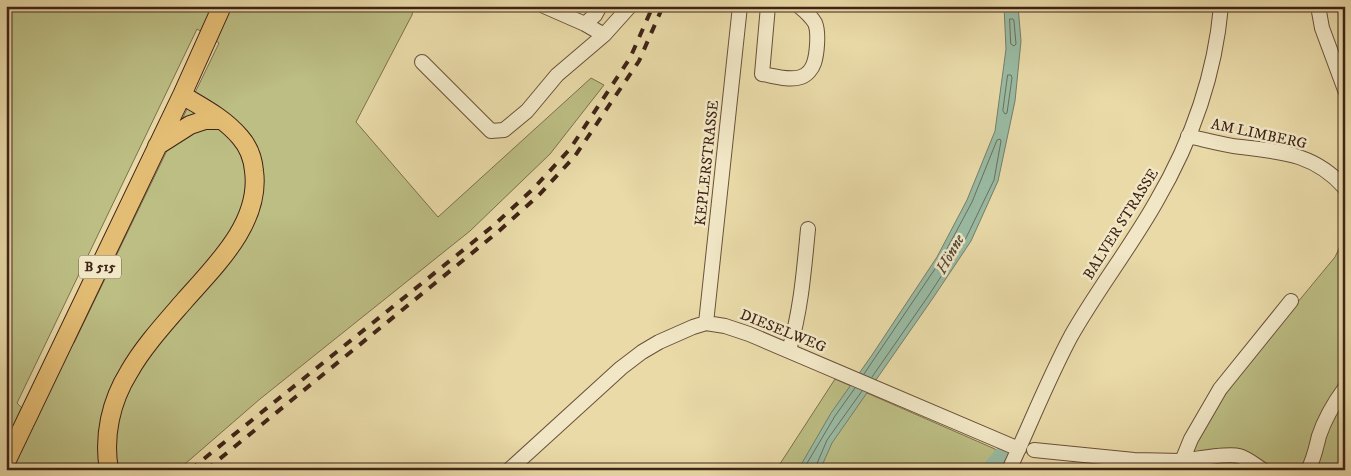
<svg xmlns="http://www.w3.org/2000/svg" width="1351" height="476" viewBox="0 0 1351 476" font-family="'IM FELL DW Pica',serif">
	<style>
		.green { fill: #bcbe84; stroke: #7e704d; fill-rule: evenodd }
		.water { fill: #99bba3; stroke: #757e6b }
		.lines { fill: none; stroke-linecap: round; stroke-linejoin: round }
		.shore { stroke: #6c6f5c; stroke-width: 1 }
		.canal { stroke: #99bba3; stroke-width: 14 }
		.minor-casing { stroke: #6a513a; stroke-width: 16 }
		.major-casing { stroke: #3f2316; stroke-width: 20 }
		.minor { stroke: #f1e7c6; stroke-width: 14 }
		.major { stroke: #e4bd74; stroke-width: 18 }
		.rail { stroke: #3f2316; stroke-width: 4; stroke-dasharray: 9 9; stroke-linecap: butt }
		.labels { text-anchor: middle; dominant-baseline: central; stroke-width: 5; stroke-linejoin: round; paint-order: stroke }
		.shield { fill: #f1e7c6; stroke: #745e4b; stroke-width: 1 }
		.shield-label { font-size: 14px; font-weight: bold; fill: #3f2316 }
		.street-label { font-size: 15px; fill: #3f2316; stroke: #f1e7c6 }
		.water-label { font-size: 16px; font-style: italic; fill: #564939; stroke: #f1e7c6 }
	</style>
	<rect width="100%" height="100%" fill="#e9daa8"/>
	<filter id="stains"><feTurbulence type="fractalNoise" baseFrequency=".004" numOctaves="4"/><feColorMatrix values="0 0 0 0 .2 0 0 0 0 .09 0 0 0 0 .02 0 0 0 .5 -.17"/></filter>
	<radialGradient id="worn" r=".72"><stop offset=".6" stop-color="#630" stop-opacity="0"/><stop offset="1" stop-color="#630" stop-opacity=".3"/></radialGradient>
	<path class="green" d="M 6,6 L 414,6 L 412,15 L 356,122 L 438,217 L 591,78 L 604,85 L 550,154 L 470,231 L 260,399 L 178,470 L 6,470 ZM 197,29 L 219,43 L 74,343 L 71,326 L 29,415 L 17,403 Z
		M 1345,236 L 1345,470 L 1240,470 L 1230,460 L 1193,451 L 1212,412 L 1264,343 L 1335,257 Z
		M 835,379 L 995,449 L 1005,462 L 1001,470 L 776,470 Z"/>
	<path class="water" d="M 1004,6 L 1018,6 L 1021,41 L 1015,101 L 998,181 L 971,241 L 933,298 L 832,443 L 820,470 L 798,470 L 831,413 L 872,355 L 937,257 L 967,200 L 995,131 L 1006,49 Z"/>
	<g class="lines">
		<path class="shore" d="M 1010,19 L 1013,19 L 1014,21 L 1016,44 L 1014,46 L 1011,44 Z
			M 1008,75 L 1011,75 L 1012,78 L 1007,113 L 1005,114 L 1003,111 Z
			M 864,374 L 941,260 L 972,202 L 997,140 L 1000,139 L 1001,141 L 994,180 L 966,238 L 929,295 L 872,377
			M 803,470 L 835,416 L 855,388
			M 816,470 L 816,466 L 827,440 L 862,391"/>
		<path class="canal" d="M 988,470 L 1002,453"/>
		<g class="minor-casing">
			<path id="minor" d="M 544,6 L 585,24 L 604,35
				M 768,6 L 762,74 C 774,76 789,81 801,77 C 807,75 812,69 814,63 C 817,54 819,32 815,23 C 811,16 805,11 799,6
				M 1318,6 L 1322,28 L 1345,90
				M 585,24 L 595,15 L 600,6
				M 422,62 L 491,131 L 504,130 L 527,111 L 557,75 L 604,35 L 630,6
				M 1188,136 C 1206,140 1223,145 1241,147 C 1283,152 1315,154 1345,188
				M 706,323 L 740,6
				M 789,350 C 801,311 804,270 808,229
				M 1034,450 L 1134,460 L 1182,461 L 1191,439 L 1220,389 L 1291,301
				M 1182,461 C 1196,459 1227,453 1239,456 C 1247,458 1255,465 1263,470
				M 509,470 L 621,368 L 642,352 L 659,342 L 693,327 L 706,323 L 725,326 L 749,334 L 1019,449
				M 1009,470 C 1030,425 1048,379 1071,336 C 1097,290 1130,248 1156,202 C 1191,142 1215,75 1221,6
				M 1308,470 C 1314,459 1316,448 1319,436 C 1325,418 1334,403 1345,388"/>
		</g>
		<g class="major-casing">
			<path id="major" d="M 157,146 L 190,125 L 205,120 L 222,120
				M 6,462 L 182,95 L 222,6
				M 109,470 C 103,436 111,401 129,372 C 143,347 166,322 185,300 C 216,265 261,222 254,171 C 253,159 248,146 240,137 C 224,118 202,107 182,95"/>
		</g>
		<use href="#minor" class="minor"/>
		<use href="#major" class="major"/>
		<path class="rail" d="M 190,470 L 493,226 L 533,189 L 570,149 L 630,58 L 653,6
			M 206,470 L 499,231 L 539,195 L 575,156 L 639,61 L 663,6"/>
	</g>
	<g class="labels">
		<rect class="shield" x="79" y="255.5" width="42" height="23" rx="4"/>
		<g class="shield-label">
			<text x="100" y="267">B 515</text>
		</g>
		<g class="street-label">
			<text transform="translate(1259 134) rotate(12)">AM LIMBERG</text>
			<text transform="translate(707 163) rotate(-84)">KEPLERSTRASSE</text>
			<text transform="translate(1121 224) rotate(-58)">BALVER STRASSE</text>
			<text transform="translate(783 331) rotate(22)">DIESELWEG</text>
		</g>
		<g class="water-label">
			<text transform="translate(950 254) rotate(-61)">Hönne</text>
		</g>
	</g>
	<rect width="1351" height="476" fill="none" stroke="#e9daa8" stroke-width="25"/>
	<rect x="8" y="8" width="1336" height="461" fill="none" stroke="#3f2316" stroke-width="2.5"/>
	<rect x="12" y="12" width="1326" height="451" fill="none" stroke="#3f2316"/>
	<rect width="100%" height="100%" filter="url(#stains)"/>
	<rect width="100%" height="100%" fill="url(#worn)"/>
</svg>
